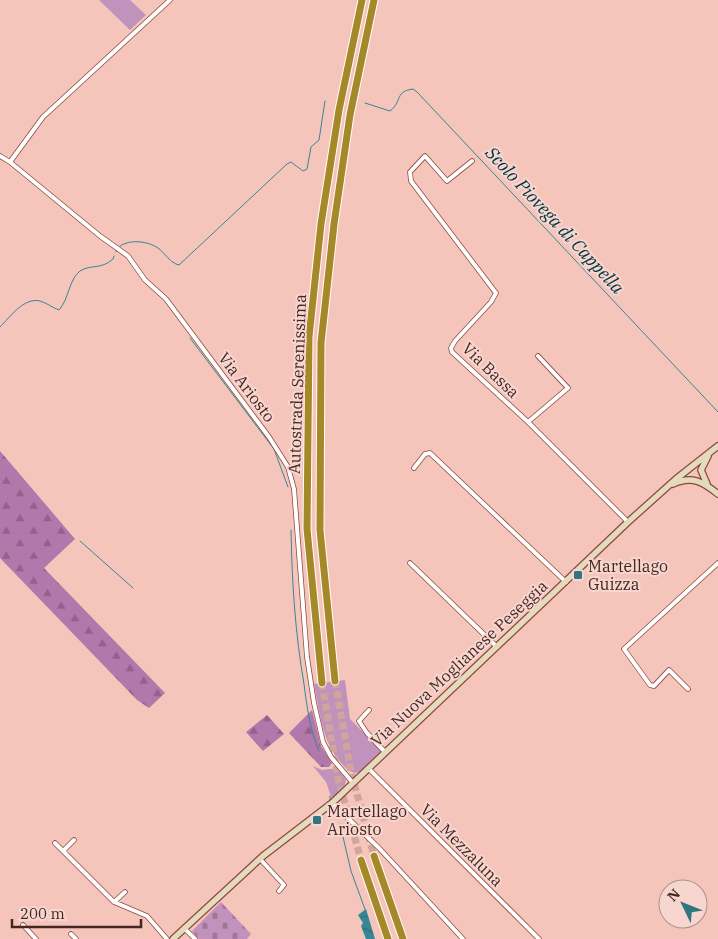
<svg xmlns="http://www.w3.org/2000/svg" width="718" height="939" viewBox="0 0 718 939" font-family="'IBM Plex Serif',serif">
	<style>
		.green { fill: #c192bb }
		.forest { fill: url(#forest-firs) }
		.cemetery { fill: url(#cemetery-stones) }
		.water { fill: url(#water-waves) }
		.lines { fill: none; stroke-linecap: round; stroke-linejoin: round }
		.stream { stroke: #358795; stroke-width: 1 }
		.highway-tunnel { stroke: #d2a59c; stroke-width: 7; stroke-dasharray: 7 3.5; stroke-linecap: butt }
		.street-casing { stroke: #8d493d; stroke-width: 5.5 }
		.secondary-casing { stroke: #8d493d; stroke-width: 8 }
		.highway-casing { stroke: #fff; stroke-width: 9 }
		.street { stroke: #fff; stroke-width: 4 }
		.secondary { stroke: #e4dbbe; stroke-width: 5.5 }
		.highway { stroke: #a58828; stroke-width: 7 }
		.poi-dot { fill: #2f7682; stroke: #f7d6d0; stroke-width: 2 }
		.labels { text-anchor: middle; dominant-baseline: central; stroke-width: 4; stroke-linejoin: round; paint-order: stroke }
		.street-label { font-size: 16px; fill: #452621; stroke: #f7d6d0 }
		.poi-label { font-size: 16px; fill: #452621; stroke: #f7d6d0; text-anchor: start }
		.water-label { font-size: 18px; font-style: italic; fill: #00343c; stroke: #f7d6d0 }
	</style>
	<defs>
		<pattern id="forest-firs" width="22" height="20" patternUnits="userSpaceOnUse" patternTransform="scale(1.25)"><rect width="22" height="20" fill="#b277ab"/><path d="M5 1l3.5 6h-7zM16 11l3.5 6h-7z" fill="#93618b"/></pattern>
		<pattern id="cemetery-stones" width="16" height="16" patternUnits="userSpaceOnUse" patternTransform="scale(1.25)"><rect width="16" height="16" fill="#c192bb"/><path d="M2 7V4a2 2 0 0 1 4 0v3zM10 15v-3a2 2 0 0 1 4 0v3z" fill="#9f7798"/></pattern>
		<pattern id="water-waves" width="16" height="10" patternUnits="userSpaceOnUse" patternTransform="scale(1.25)"><rect width="16" height="10" fill="#358795"/><path d="M0 5q4-4 8 0t8 0" fill="none" stroke="#2f6e79"/></pattern>
	</defs>
	<rect width="100%" height="100%" fill="#f5c5bb"/>
	<path class="green" d="M 99,0 L 130,0 L 146,15 L 130,30 Z
		M 345,680 L 350,719 L 382,751 C 376,757 367,769 359,772 C 353,774 349,771 345,767 C 322,744 320,714 314,684 Z
		M 313,766 L 322,770 L 338,768 L 346,780 L 344,788 L 332,799 L 326,782 Z"/>
	<path class="forest" d="M 0,451 L 75,539 L 44,568 L 165,693 L 149,708 L 137,700 L 0,558 Z
		M 312,710 L 321,746 L 332,763 L 329,767 L 321,767 L 289,733 Z
		M 267,715 L 284,734 L 263,751 L 246,732 Z"/>
	<path class="cemetery" d="M 221,902 L 251,934 L 247,939 L 199,939 L 192,931 Z"/>
	<path class="water" d="M 366,909 L 375,939 L 366,939 L 361,926 L 363,923 L 358,915 Z"/>
	<g class="lines">
		<path class="stream" d="M 365,103 L 390,111 C 402,102 395,91 413,89 L 417,92 L 718,412
			M 120,246 C 130,239 148,241 158,248 C 165,253 170,263 179,265 L 287,164 L 291,162 L 303,171 L 307,169 L 311,147 L 319,140 L 325,101
			M 116,252 L 117,250
			M 0,327 C 10,317 24,297 40,301 C 47,303 53,308 59,310 C 69,299 69,279 80,271 C 91,264 101,270 113,259 L 114,256
			M 190,338 L 274,449 L 288,487
			M 291,530 C 292,582 295,632 304,684 C 307,707 310,730 319,751
			M 80,541 L 133,588
			M 330,796 L 330,800
			M 340,824 L 351,871 L 366,912"/>
		<path class="highway-tunnel" d="M 335,681 L 351,772 L 374,856
			M 322,683 L 338,778 L 361,860"/>
		<g class="street-casing">
			<path id="street" d="M 0,156 L 10,162 L 43,117 L 170,0
				M 472,161 L 447,181 L 425,156 L 410,172 L 411,181 L 496,293 L 491,302 L 455,341 L 451,348 L 452,352 L 528,422 L 628,522
				M 10,162 L 100,236 L 128,256 L 145,280 L 166,299 L 269,437 L 288,467 L 294,489 L 307,657 L 314,703 L 323,742 L 331,757 L 353,783
				M 528,422 L 568,388 L 538,356
				M 414,468 L 425,454 L 430,453 L 566,582
				M 410,563 L 497,647
				M 688,689 L 669,670 L 654,686 L 650,685 L 624,649 L 718,563
				M 369,710 L 359,721 L 367,733 L 385,752
				M 368,768 L 539,939
				M 332,803 L 379,848 L 463,939
				M 55,843 L 114,902 L 147,916 L 167,939
				M 63,851 L 74,840
				M 260,859 L 284,885 L 279,891
				M 114,902 L 125,892
				M 23,925 L 36,939
				M 184,928 L 195,939
				M 71,934 L 76,939"/>
		</g>
		<g class="secondary-casing">
			<path id="secondary" d="M 673,484 C 692,475 703,482 718,494
				M 707,484 L 701,470 L 708,456
				M 173,939 L 263,856 L 332,803 L 628,522 L 676,479 L 718,446"/>
		</g>
		<g class="highway-casing">
			<path id="highway" d="M 335,681 L 320,530 L 321,343 L 334,224 L 350,115 L 374,0
				M 322,683 L 307,529 L 309,337 L 321,224 L 339,110 L 362,0
				M 374,856 L 403,939
				M 361,860 L 388,939"/>
		</g>
		<use href="#street" class="street"/>
		<use href="#secondary" class="secondary"/>
		<use href="#highway" class="highway"/>
	</g>
	<g class="poi-dot">
		<rect x="573" y="570" width="10" height="10" rx="2.5"/>
		<rect x="312" y="815" width="10" height="10" rx="2.5"/>
	</g>
	<g class="labels">
		<g class="street-label">
			<text transform="translate(491 370) rotate(44)">Via Bassa</text>
			<text transform="translate(297 384) rotate(-88)">Autostrada Serenissima</text>
			<text transform="translate(247 387) rotate(53)">Via Ariosto</text>
			<text transform="translate(459 663) rotate(-43)">Via Nuova Moglianese Peseggia</text>
			<text transform="translate(462 845) rotate(45)">Via Mezzaluna</text>
		</g>
		<g class="poi-label">
			<text x="588" y="566">Martellago<tspan x="588" dy="18">Guizza</tspan></text>
			<text x="327" y="811">Martellago<tspan x="327" dy="18">Ariosto</tspan></text>
		</g>
		<g class="water-label">
			<text transform="translate(555 220) rotate(47)">Scolo Piovega di Cappella</text>
		</g>
	</g>
	<g transform="translate(683 904) rotate(313)"><circle r="24" fill="#f7d6d0" stroke="#b0908a"/>
	<path d="M0-4L9 19L0 12L-9 19Z" fill="#2f7682"/>
	<text y="-8" font-size="14" font-weight="bold" text-anchor="middle" fill="#452621">N</text>
	</g>
	<path d="M12 919v8h129v-8" fill="none" stroke="#452621" stroke-width="2.5"/>
	<text x="20" y="919" font-size="15" fill="#452621" stroke="#f7d6d0" stroke-width="4" paint-order="stroke">200 m</text>
</svg>
